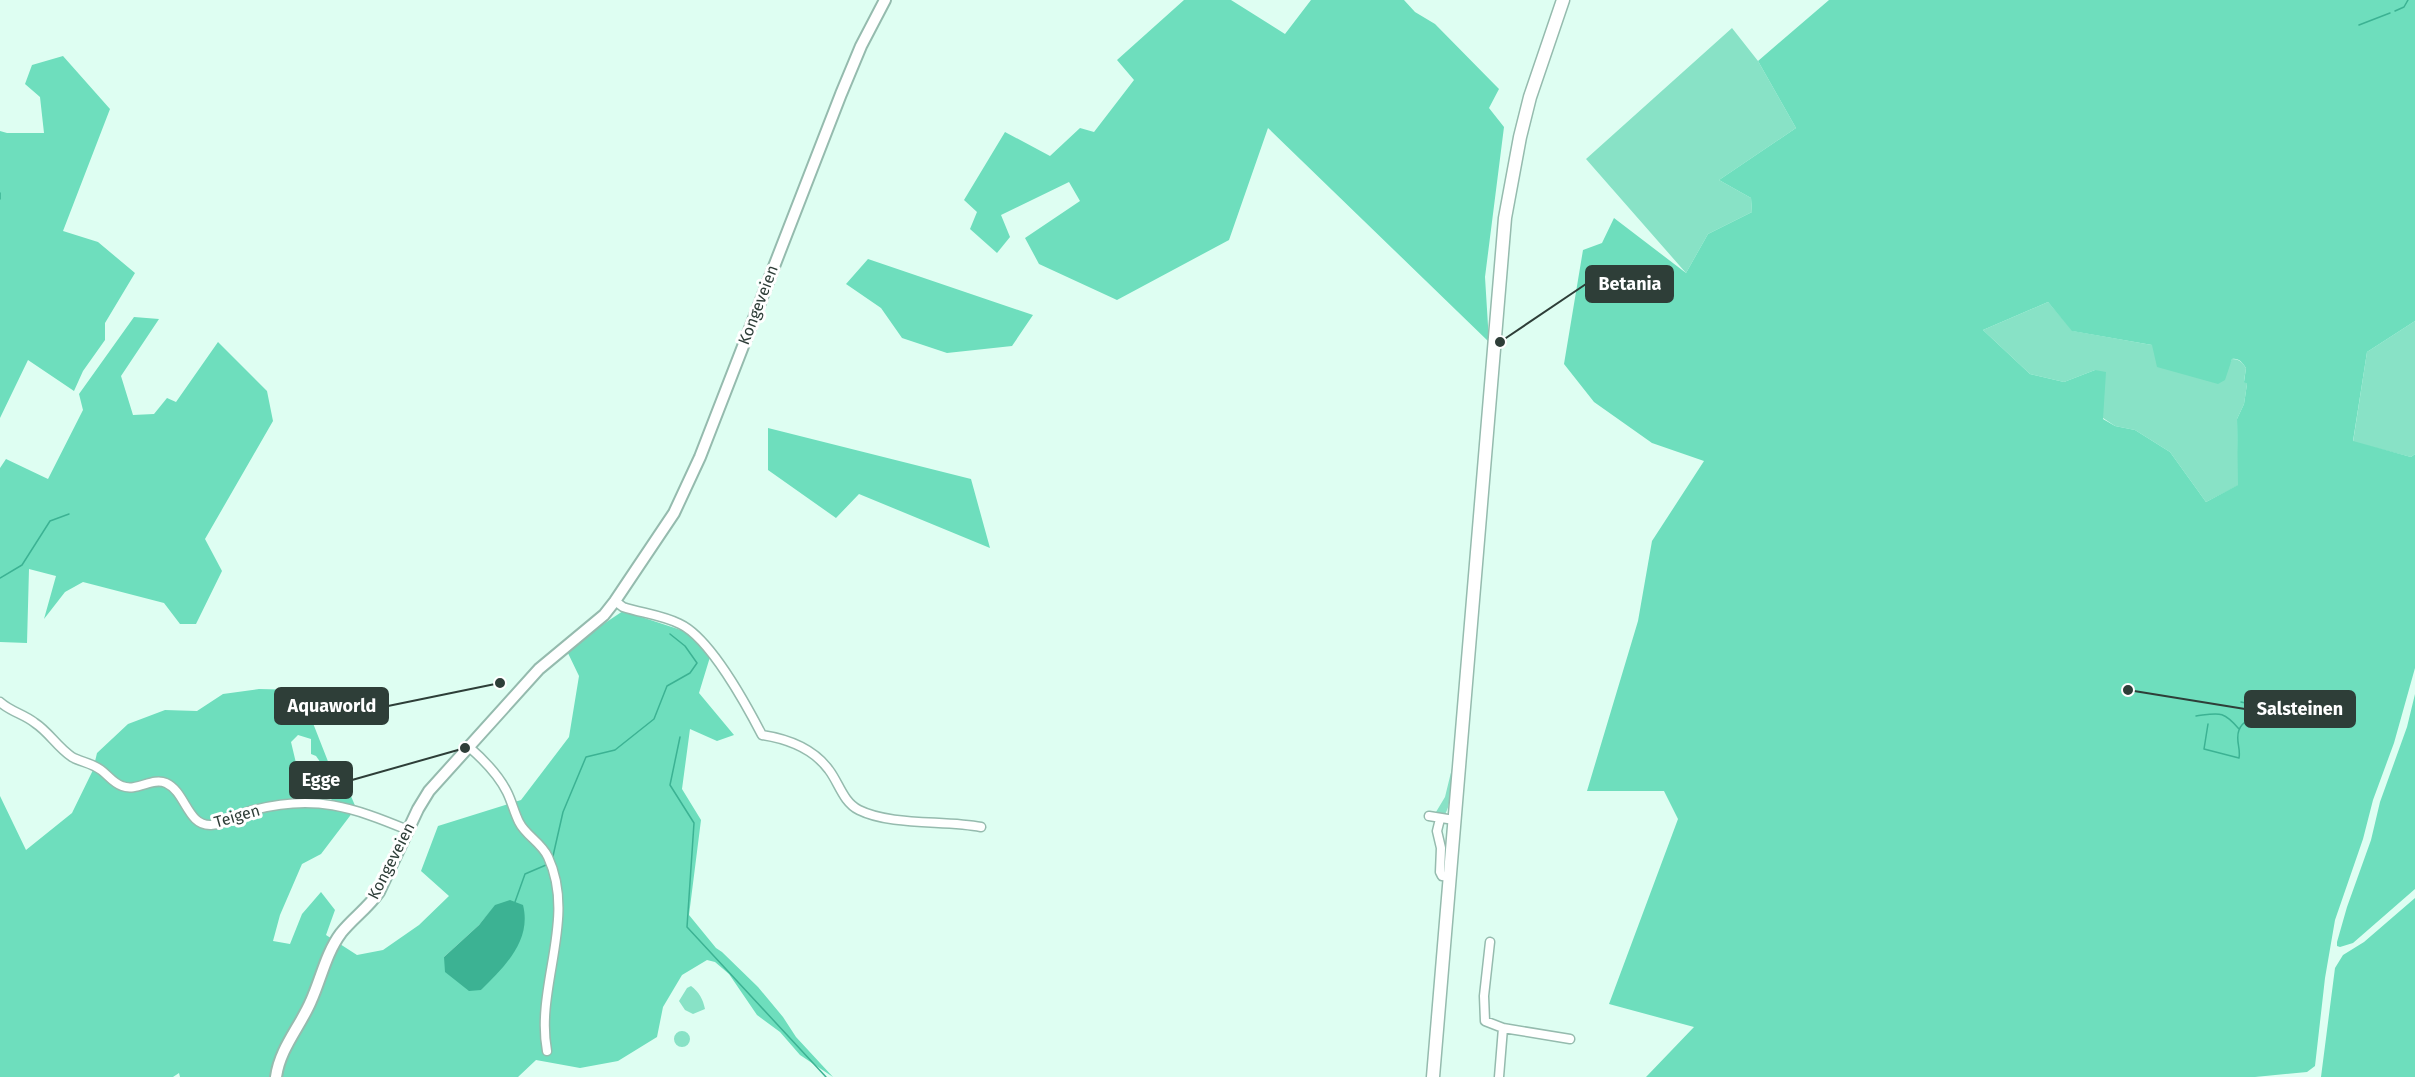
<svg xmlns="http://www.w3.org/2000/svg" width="2415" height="1077" viewBox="0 0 2415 1077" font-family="'Fira Sans',sans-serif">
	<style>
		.green { fill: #88e2c6 }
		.forest { fill: #6edebd; fill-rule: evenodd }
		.water { fill: #3cb293 }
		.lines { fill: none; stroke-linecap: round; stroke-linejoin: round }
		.stream { stroke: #3cb293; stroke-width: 1.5 }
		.minor-casing { stroke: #95bbae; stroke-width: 11 }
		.major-casing { stroke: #95bbae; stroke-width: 14 }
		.highway-casing { stroke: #95bbae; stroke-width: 15 }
		.minor { stroke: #fff; stroke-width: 8 }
		.major { stroke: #fff; stroke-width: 10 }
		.highway { stroke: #fff; stroke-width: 12 }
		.labels { text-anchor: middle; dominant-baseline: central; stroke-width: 6; stroke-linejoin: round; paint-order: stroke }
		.street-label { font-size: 16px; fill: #2e3e38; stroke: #fff }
		.leader { fill: none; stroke: #2e3e38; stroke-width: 2 }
		.callout-dot { fill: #2e3e38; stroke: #fff; stroke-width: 2 }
		.callout { fill: #2e3e38; stroke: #2e3e38; stroke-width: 2 }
		.callout-label { font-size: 18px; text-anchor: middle; font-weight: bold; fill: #fff }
	</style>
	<rect width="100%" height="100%" fill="#defef2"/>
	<path class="green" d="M 1732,28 L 1758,61 L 1796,128 L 1719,180 L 1751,198 L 1752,212 L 1708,234 L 1686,273 L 1586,159 Z
		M 2048,302 L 2073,331 L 2152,345 L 2230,363 L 2232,359 C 2239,359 2242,362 2246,368 L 2244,381 L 2247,384 L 2244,404 L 2237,419 L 2239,485 L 2206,502 L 2170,452 L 2135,430 L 2115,426 L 2103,418 L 2095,370 L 2064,382 L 2030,374 L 1983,330 Z
		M 2415,321 L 2415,454 L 2411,457 L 2353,442 L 2367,352 Z
		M 1469,587 C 1467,620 1458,799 1445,814 L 1438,815 L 1436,812 L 1445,797 L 1453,764 Z
		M 691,986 C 699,992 703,999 705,1009 L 693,1014 L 685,1010 L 679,1001 L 687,988 Z
		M674 1039a8 8 0 1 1 16 0a8 8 0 1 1-16 0Z"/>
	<path class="forest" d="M 1184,0 L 1231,0 L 1285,34 L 1311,0 L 1404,0 L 1415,12 L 1435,24 L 1499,89 L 1489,108 L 1504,127 L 1485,277 L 1489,342 L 1268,128 L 1229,240 L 1117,300 L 1039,264 L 1025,238 L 1080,201 L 1069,182 L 1001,215 L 1010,237 L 997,253 L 970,229 L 977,212 L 964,200 L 1005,132 L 1050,156 L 1080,128 L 1094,132 L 1134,80 L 1117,60 Z
		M 1829,0 L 2415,0 L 2415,321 L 2367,352 L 2353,441 L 2411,457 L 2415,454 L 2415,668 L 2394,743 L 2373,800 L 2363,839 L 2335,920 L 2325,978 L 2315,1066 L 2307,1072 L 2255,1077 L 1646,1077 L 1694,1027 L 1609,1004 L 1678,819 L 1664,791 L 1587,791 L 1638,621 L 1652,541 L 1704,461 L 1652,443 L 1594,402 L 1564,364 L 1583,250 L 1602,243 L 1614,218 L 1686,273 L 1708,234 L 1752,212 L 1751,198 L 1719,180 L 1796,128 L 1758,61 ZM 2048,302 L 2072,331 L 2152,345 L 2157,367 L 2218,384 L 2225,380 L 2232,359 C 2239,358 2242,362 2246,368 L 2244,382 L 2247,384 L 2244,404 L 2237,419 L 2238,485 L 2206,502 L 2170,452 L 2135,430 L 2115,426 L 2103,419 L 2106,372 L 2095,370 L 2064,382 L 2030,374 L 1983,330 Z
		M 63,56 L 110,109 L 63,231 L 98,242 L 135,273 L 105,323 L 105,340 L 83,371 L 74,391 L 28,360 L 0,418 L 0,131 L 7,133 L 44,133 L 40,97 L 25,84 L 32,65 Z
		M 868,259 L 1033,315 L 1012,346 L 947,353 L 902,338 L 881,308 L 846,284 Z
		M 134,317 L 159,319 L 121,376 L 133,415 L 154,414 L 167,398 L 176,402 L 218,342 L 267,391 L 273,421 L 205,539 L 222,571 L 196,624 L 180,624 L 164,603 L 83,582 L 65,592 L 44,619 L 56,576 L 29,569 L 27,643 L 0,642 L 0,468 L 6,459 L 48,479 L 83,410 L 79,394 Z
		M 768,428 L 971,479 L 990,548 L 859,494 L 836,518 L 768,470 Z
		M 623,611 L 687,632 L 710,657 L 699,693 L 734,735 L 717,741 L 690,729 L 682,789 L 701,820 L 689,915 L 716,948 L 722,952 L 758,987 L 783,1017 L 796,1037 L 833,1077 L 800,1055 L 780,1032 L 757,1015 L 729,974 L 715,962 L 707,960 L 682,975 L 663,1007 L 657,1037 L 618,1061 L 580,1068 L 536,1060 L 518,1077 L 180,1077 L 179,1073 L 173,1077 L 0,1077 L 0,796 L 26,850 L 72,813 L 93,770 L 97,753 L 128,724 L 165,710 L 197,711 L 223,694 L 259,689 L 300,690 L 329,764 L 325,769 L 316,756 L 311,754 L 311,739 L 298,735 L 291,742 L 296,763 L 301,767 L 292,806 L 332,805 L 329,777 L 345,782 L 356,808 L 321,854 L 302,864 L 280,915 L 273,941 L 290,944 L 302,914 L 321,892 L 335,910 L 326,935 L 357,955 L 383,950 L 419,925 L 449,896 L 421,871 L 438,826 L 521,800 L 569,737 L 579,676 L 566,649 ZM 496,905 L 481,990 L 444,957 L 479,925 Z
		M 2415,694 L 2415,889 L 2353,943 L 2340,947 L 2337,946 L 2337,942 L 2347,907 L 2371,840 L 2380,802 L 2407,727 Z
		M 2415,898 L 2415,1077 L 2321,1077 L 2335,968 L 2343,955 L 2364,942 Z"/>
	<path class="water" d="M 510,900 L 523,905 C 532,941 504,967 481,990 L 469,991 L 445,972 L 444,957 L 479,925 L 495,905 Z"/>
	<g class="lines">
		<path class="stream" d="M 2395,11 L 2404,7 L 2408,0
			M 2359,25 L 2390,13
			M 0,193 L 0,199
			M 0,578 L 22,565 L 50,521 L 69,514
			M 2241,702 L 2250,704 L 2258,711
			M 2196,716 C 2219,713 2223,710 2239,729
			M 2208,724 L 2204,749 L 2239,758 C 2241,748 2235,740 2239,730 C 2242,721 2250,720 2256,714 C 2261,708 2265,699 2269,693
			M 680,737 L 670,785 L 694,823 L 687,927 L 826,1077
			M 553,856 L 563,812 L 586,757 L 615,750 L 654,719 L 667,686 L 690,673 L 697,663 L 685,646 L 670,634
			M 515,902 L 525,874 L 546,865"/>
		<g class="minor-casing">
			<path id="minor" d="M 615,601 L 623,607 C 641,613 662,615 680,624 C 710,638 747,706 762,735 C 788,739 813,748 829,770 C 839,783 843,802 859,810 C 891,826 945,820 981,827
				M 0,702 C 11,712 24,714 35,723 C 49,732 57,747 72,757 C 81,762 92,763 101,770 C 108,775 113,783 122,786 C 137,792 152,777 166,783 C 186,792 187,826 211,825 C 226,824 240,813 254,810 C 315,794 352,807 408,830
				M 469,747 C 484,760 498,774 507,792 C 512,802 514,812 519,822 C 526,836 541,842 548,857 C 577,919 535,987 547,1051
				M 1429,816 L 1454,820
				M 1440,819 L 1437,831 L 1441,848 L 1440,872 L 1442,876 L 1450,877
				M 1490,942 L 1484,996 L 1485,1021 L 1503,1028 L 1570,1039
				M 1499,1077 L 1503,1028"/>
		</g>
		<g class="major-casing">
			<path id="major" d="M 276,1077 C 280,1048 300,1027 311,1001 C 321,979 326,953 341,933 C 353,918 368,908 379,892 L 418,809 L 429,791 L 539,669 L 604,615 L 615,601 L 674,513 L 700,457 L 841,94 L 861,46 L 885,0"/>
		</g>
		<g class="highway-casing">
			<path id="highway" d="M 1433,1077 L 1505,218 L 1520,137 L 1530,97 L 1563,0"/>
		</g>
		<use href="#minor" class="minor"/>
		<use href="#major" class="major"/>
		<use href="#highway" class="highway"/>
	</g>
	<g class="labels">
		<g class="street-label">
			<text transform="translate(758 305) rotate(-69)">Kongeveien</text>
			<text transform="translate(237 816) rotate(-16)">Teigen</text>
			<text transform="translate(391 861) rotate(-63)">Kongeveien</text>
		</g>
	</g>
	<path class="leader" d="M1500 342L1586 284M500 683L388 706M2128 690L2245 709M465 748L352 780"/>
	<g class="callout-dot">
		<circle cx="1500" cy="342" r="6"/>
		<circle cx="500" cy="683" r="6"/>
		<circle cx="2128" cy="690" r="6"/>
		<circle cx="465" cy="748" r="6"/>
	</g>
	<g class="callout">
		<rect x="1586" y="266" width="87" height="36" rx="6"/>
		<rect x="275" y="688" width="113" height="36" rx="6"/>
		<rect x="2245" y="691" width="110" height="36" rx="6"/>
		<rect x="290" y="762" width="62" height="36" rx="6"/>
	</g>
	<g class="callout-label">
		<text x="1630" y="290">Betania</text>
		<text x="332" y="712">Aquaworld</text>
		<text x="2300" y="715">Salsteinen</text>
		<text x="321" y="786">Egge</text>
	</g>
</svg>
